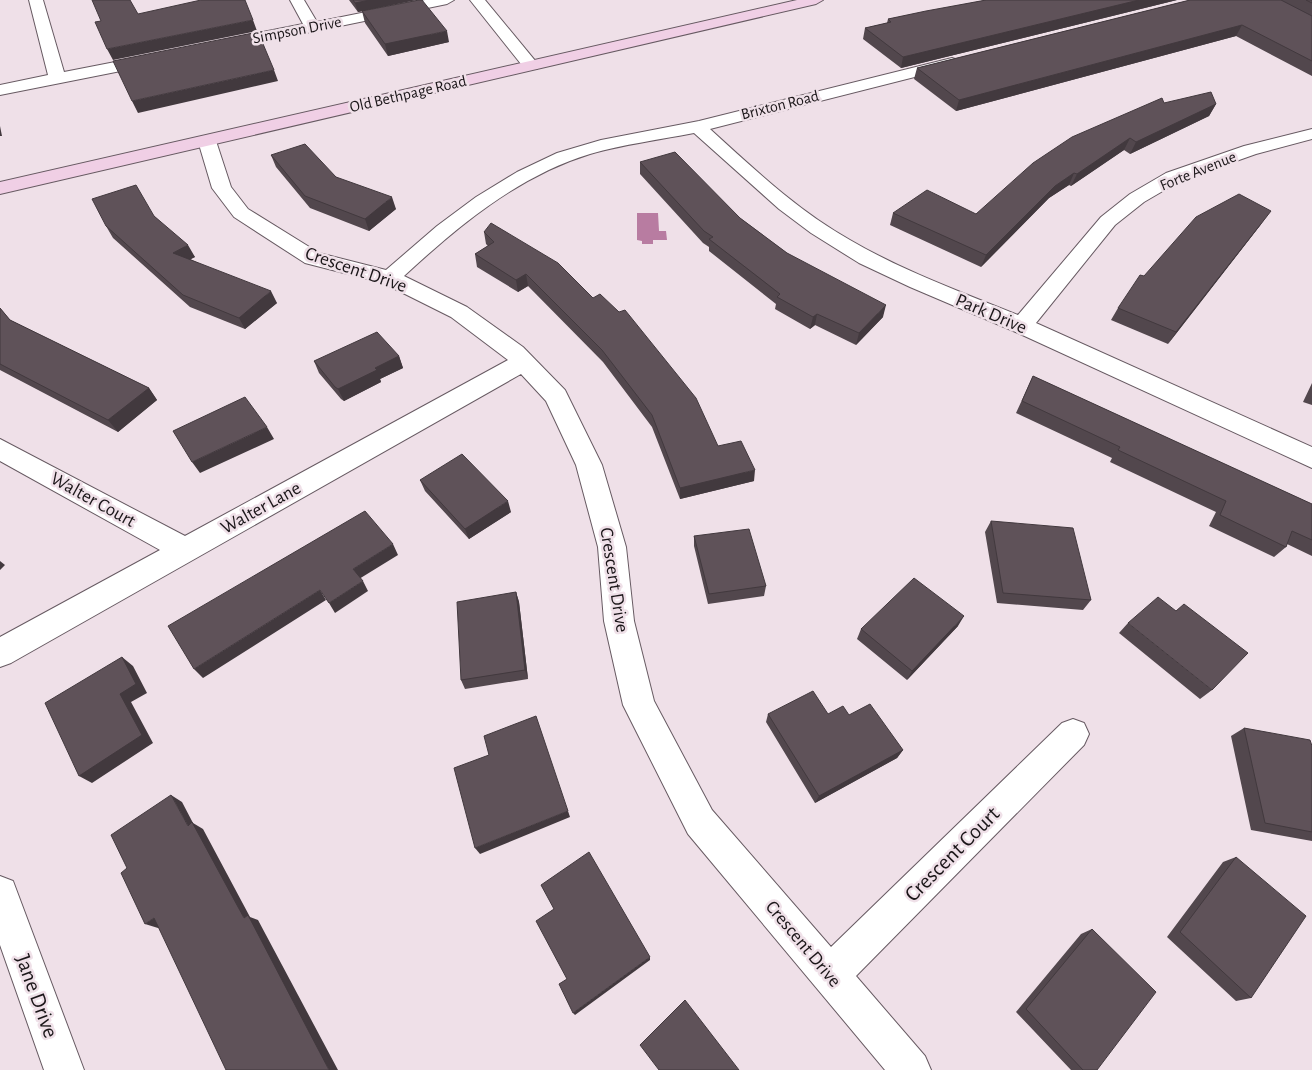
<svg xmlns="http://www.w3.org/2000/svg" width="1312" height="1070" viewBox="0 0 1312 1070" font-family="'Alegreya Sans',sans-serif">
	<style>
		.water { fill: #b87ca1 }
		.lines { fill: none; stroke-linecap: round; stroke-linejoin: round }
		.minor-casing { stroke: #675a62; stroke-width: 2 }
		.secondary-casing { stroke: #675a62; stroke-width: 2 }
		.minor { fill: #fff; fill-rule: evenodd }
		.secondary { fill: #f0cfe5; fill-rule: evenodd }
		.wall { fill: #52474d }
		.shaded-wall { fill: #42393e }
		.building { fill: #5f5259; stroke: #42393e }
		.labels { text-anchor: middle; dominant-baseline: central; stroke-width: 5; stroke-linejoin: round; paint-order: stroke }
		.far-street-label { font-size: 16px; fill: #1b1619; stroke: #efe0e8 }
		.street-label { font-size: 19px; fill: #1b1619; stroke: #efe0e8 }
		.near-street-label { font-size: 22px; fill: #1b1619; stroke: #efe0e8 }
	</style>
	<rect width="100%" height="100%" fill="#efe0e8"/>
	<path class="water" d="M 637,213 L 658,213 L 659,231 L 666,231 L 667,240 L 653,240 L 653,244 L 642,244 L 642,241 L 637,240 Z"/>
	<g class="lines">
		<g class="minor-casing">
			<path id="minor" d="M 29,0 L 43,0 L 64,72 L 151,55 L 159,60 L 151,65 L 0,95 L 0,85 L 48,75 Z
				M 290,0 L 304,0 L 317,22 L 425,0 L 454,0 L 447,4 L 223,50 L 215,45 L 223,40 L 303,24 Z
				M 470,0 L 485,0 L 537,63 L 539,66 L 537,69 L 525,69 Z
				M 952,58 L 958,60 L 960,63 L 958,66 L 710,129 C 754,169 798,211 850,240 C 903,271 961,292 1018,315 L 1101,217 L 1130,194 L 1166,173 L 1244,146 L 1312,129 L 1312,139 L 1256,154 L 1180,181 L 1144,202 L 1115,225 L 1036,323 L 1312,447 L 1312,468 L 1018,333 L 910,287 L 859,263 L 811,233 L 779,209 L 694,133 C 659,140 624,144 590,154 C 518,176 458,226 404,276 L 467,307 L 523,347 L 565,390 L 602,465 L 626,547 L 634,621 L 654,701 L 712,810 L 831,947 L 1062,723 L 1073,719 L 1084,723 L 1089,734 L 1084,745 L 856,976 L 925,1056 L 931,1070 L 885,1070 L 688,834 L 623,705 L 604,621 L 598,547 L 576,465 L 546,401 L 521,374 L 11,663 L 0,667 L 0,637 L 160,550 L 0,461 L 0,439 L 185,536 L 508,360 L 451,317 L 383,283 L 305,263 L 234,217 L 212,188 L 198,141 L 201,137 L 213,137 L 216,141 L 231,187 L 248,209 L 319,253 L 386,270 L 437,226 L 476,197 L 517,172 L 557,153 L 601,140 L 699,121 Z
				M 0,876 L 13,881 L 84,1070 L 44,1070 L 0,945 Z"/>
		</g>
		<g class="secondary-casing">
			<path id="secondary" d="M 797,0 L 823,0 L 816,4 L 0,194 L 0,182 Z"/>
		</g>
		<use href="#minor" class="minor"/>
		<use href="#secondary" class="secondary"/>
	</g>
	<path class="wall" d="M 349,0 L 416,0 L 358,12 Z
		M 986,0 L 1177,0 L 901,68 L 863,39 L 865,28 L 887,23 L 888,19 Z
		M 1190,0 L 1312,0 L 1312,76 L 1236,36 L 956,111 L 914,79 L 917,68 Z
		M 362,11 L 449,42 L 388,56 L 365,23 Z
		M 1164,103 L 1216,104 L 1209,116 L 1130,154 L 1124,150 L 1071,186 L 1069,185 L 1049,198 L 981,267 L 890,225 L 893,213 L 976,214 Z
		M 271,155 L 336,177 L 396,209 L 369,231 L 310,208 L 276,167 Z
		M 640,162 L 740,218 L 787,253 L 883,317 L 856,345 L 815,325 L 810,329 L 775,309 L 776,304 L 709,251 L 709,247 L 703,243 L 640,174 Z
		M 154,216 L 195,257 L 190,259 L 277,303 L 245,329 L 190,307 L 113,238 L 106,226 Z
		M 1262,223 L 1168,344 L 1111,320 L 1118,308 L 1144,276 Z
		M 484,232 L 718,446 L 754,481 L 680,499 L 652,427 L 603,362 L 528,286 L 518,292 L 477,267 L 475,254 L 488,246 L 486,244 Z
		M 0,308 L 10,320 L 149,388 L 157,400 L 118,432 L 0,370 Z
		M 399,356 L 403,368 L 380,379 L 381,382 L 344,401 L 341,399 L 319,373 L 314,361 Z
		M 1033,376 L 1312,504 L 1312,556 L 1287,544 L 1286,547 L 1274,557 L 1209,526 L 1216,512 L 1110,462 L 1112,458 L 1016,413 Z
		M 1312,383 L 1312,405 L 1303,402 Z
		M 420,480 L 511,512 L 469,539 L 425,491 Z
		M 991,521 L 1091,600 L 1083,610 L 997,603 L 985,532 Z
		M 694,536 L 766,586 L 764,596 L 708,604 L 694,546 Z
		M 516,592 L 519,602 L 528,679 L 465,689 L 461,680 Z
		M 1128,623 L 1212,690 L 1200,699 L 1119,633 Z
		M 958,626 L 907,680 L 857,639 L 861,629 Z
		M 768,714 L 828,714 L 849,715 L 903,750 L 897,758 L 815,803 L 766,722 Z
		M 1244,728 L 1312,746 L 1312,841 L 1251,830 L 1231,736 Z
		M 1236,857 L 1251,998 L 1236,1001 L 1167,937 L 1223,862 Z
		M 1092,929 L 1097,1070 L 1071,1070 L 1016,1012 L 1081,934 Z"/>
	<path class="shaded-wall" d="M 370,0 L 416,0 L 358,12 L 355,3 Z
		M 1139,0 L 1177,0 L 901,68 L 903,57 Z
		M 253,20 L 257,31 L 113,60 L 107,49 Z
		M 1242,25 L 1236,36 L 956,111 L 959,100 Z
		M 447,31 L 449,42 L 388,56 L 385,44 Z
		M 274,70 L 278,81 L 138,113 L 132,101 Z
		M 1216,104 L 1209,116 L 1130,154 L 1136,142 Z
		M 0,126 L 2,136 L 0,136 Z
		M 1130,138 L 1124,150 L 1071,186 L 1077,174 Z
		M 1074,173 L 1069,185 L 1049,198 L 981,267 L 986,255 L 1055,186 Z
		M 392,197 L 396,209 L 369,231 L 365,219 Z
		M 1271,211 L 1262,223 L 1168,344 L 1176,332 Z
		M 188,245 L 195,257 L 180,265 L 173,253 Z
		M 526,274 L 528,286 L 518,292 L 516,280 Z
		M 271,291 L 277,303 L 245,329 L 239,318 Z
		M 886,305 L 883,317 L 856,345 L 859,333 Z
		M 817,314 L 815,325 L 810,329 L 813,317 Z
		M 399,356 L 403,368 L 380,379 L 381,382 L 344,401 L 338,389 L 375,368 Z
		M 149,388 L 157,400 L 118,432 L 108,420 Z
		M 267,427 L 274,439 L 200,473 L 192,462 Z
		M 755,470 L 754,481 L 680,499 L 680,488 Z
		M 508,501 L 511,512 L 469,539 L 465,529 Z
		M 393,544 L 398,555 L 359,579 L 353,569 Z
		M 0,561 L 5,565 L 0,570 Z
		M 363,581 L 368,591 L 335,613 L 329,603 Z
		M 320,590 L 326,600 L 203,678 L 194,669 Z
		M 516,592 L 519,602 L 528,679 L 525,670 Z
		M 964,616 L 958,626 L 907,680 L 912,671 Z
		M 122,657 L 133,666 L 147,693 L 131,702 L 153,743 L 92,783 L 79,776 L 120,694 Z
		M 903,750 L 897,758 L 815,803 L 819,796 Z
		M 171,795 L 182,802 L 193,823 L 203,829 L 250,917 L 258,920 L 338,1070 L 329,1070 L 244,918 L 188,826 Z
		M 568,811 L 570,817 L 480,854 L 475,848 Z
		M 154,918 L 166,922 L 158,928 L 145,924 Z
		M 650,957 L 650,960 L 575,1015 L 573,1013 Z"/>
	<path class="building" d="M 92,0 L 130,0 L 138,14 L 201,0 L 245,0 L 253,20 L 107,49 L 95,22 L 101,21 Z
		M 353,0 L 370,0 L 355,3 Z
		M 419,0 L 422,0 L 447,31 L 385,44 L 362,11 Z
		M 986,0 L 1139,0 L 903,57 L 865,28 L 891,22 L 888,19 L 926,11 Z
		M 1190,0 L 1281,0 L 1312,16 L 1312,61 L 1242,25 L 959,100 L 917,68 Z
		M 1306,0 L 1312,0 L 1312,3 Z
		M 258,32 L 274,70 L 132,101 L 113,61 Z
		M 1211,92 L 1216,104 L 1136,142 L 1130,138 L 1077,174 L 1074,173 L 1055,186 L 986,255 L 893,213 L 927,190 L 976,214 L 1033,163 L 1072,137 L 1162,98 L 1164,103 Z
		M 305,144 L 336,177 L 392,197 L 365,219 L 305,196 L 271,155 Z
		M 675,152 L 740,218 L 787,253 L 886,305 L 859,333 L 817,314 L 813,317 L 777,297 L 780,294 L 709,239 L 713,237 L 704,231 L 640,162 Z
		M 136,185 L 154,216 L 188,245 L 173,253 L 271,291 L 239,318 L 183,295 L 106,226 L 92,199 Z
		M 1239,194 L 1271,211 L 1176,332 L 1118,308 L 1140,275 L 1144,276 L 1196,217 Z
		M 491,223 L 558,263 L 593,298 L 600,294 L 619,312 L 625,310 L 696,398 L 718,446 L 741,441 L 755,470 L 680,488 L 652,415 L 602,350 L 526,274 L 516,280 L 475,254 L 494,242 L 484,232 Z
		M 0,308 L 10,320 L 149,388 L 108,420 L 0,364 Z
		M 377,332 L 399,356 L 375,368 L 377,370 L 338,389 L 335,387 L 314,361 Z
		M 1033,376 L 1312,504 L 1312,540 L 1292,531 L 1286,547 L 1220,515 L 1226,501 L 1118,450 L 1120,447 L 1022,401 Z
		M 245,397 L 267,427 L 192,462 L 173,431 Z
		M 462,454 L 508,501 L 465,529 L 420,480 Z
		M 365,511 L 393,544 L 353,569 L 363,581 L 329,603 L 320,590 L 194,669 L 168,626 Z
		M 991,521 L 1073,528 L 1091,600 L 1003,593 Z
		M 749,529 L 766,586 L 709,594 L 694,536 Z
		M 914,578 L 964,616 L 912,671 L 861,629 Z
		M 516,592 L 525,670 L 461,680 L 457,602 Z
		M 1158,597 L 1176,611 L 1184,604 L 1248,653 L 1212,690 L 1128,623 Z
		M 122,657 L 136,684 L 120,694 L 142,735 L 79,776 L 45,703 Z
		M 813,691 L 828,714 L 843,706 L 849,715 L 870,704 L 903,750 L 819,796 L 768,714 Z
		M 536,716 L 568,811 L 475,848 L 454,768 L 489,755 L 484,736 Z
		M 1244,728 L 1310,740 L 1312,746 L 1312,832 L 1265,823 Z
		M 171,795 L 188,826 L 192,822 L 244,918 L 248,915 L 329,1070 L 226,1070 L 154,918 L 145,924 L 121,873 L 127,868 L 111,835 Z
		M 589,852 L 650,957 L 573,1013 L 559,984 L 567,979 L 536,921 L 554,909 L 541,885 Z
		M 1236,857 L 1306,916 L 1251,998 L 1180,932 Z
		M 1092,929 L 1156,992 L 1097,1070 L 1083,1070 L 1026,1009 Z
		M 685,1000 L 739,1070 L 659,1070 L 640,1045 Z"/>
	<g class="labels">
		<g class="far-street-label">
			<text transform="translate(297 30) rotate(-11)">Simpson Drive</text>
			<text transform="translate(408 94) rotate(-13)">Old Bethpage Road</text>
			<text transform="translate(780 105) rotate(-14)">Brixton Road</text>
			<text transform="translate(1198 171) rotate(-22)">Forte Avenue</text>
		</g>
		<g class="street-label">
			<text transform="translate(356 270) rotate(19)">Crescent Drive</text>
			<text transform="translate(991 314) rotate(23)">Park Drive</text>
			<text transform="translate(93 500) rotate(29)">Walter Court</text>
			<text transform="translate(261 508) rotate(-29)">Walter Lane</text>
			<text transform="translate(614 580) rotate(81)">Crescent Drive</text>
			<text transform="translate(803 944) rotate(50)">Crescent Drive</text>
		</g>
		<g class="near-street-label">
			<text transform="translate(952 854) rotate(-45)">Crescent Court</text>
			<text transform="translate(37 996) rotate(70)">Jane Drive</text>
		</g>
	</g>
</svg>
